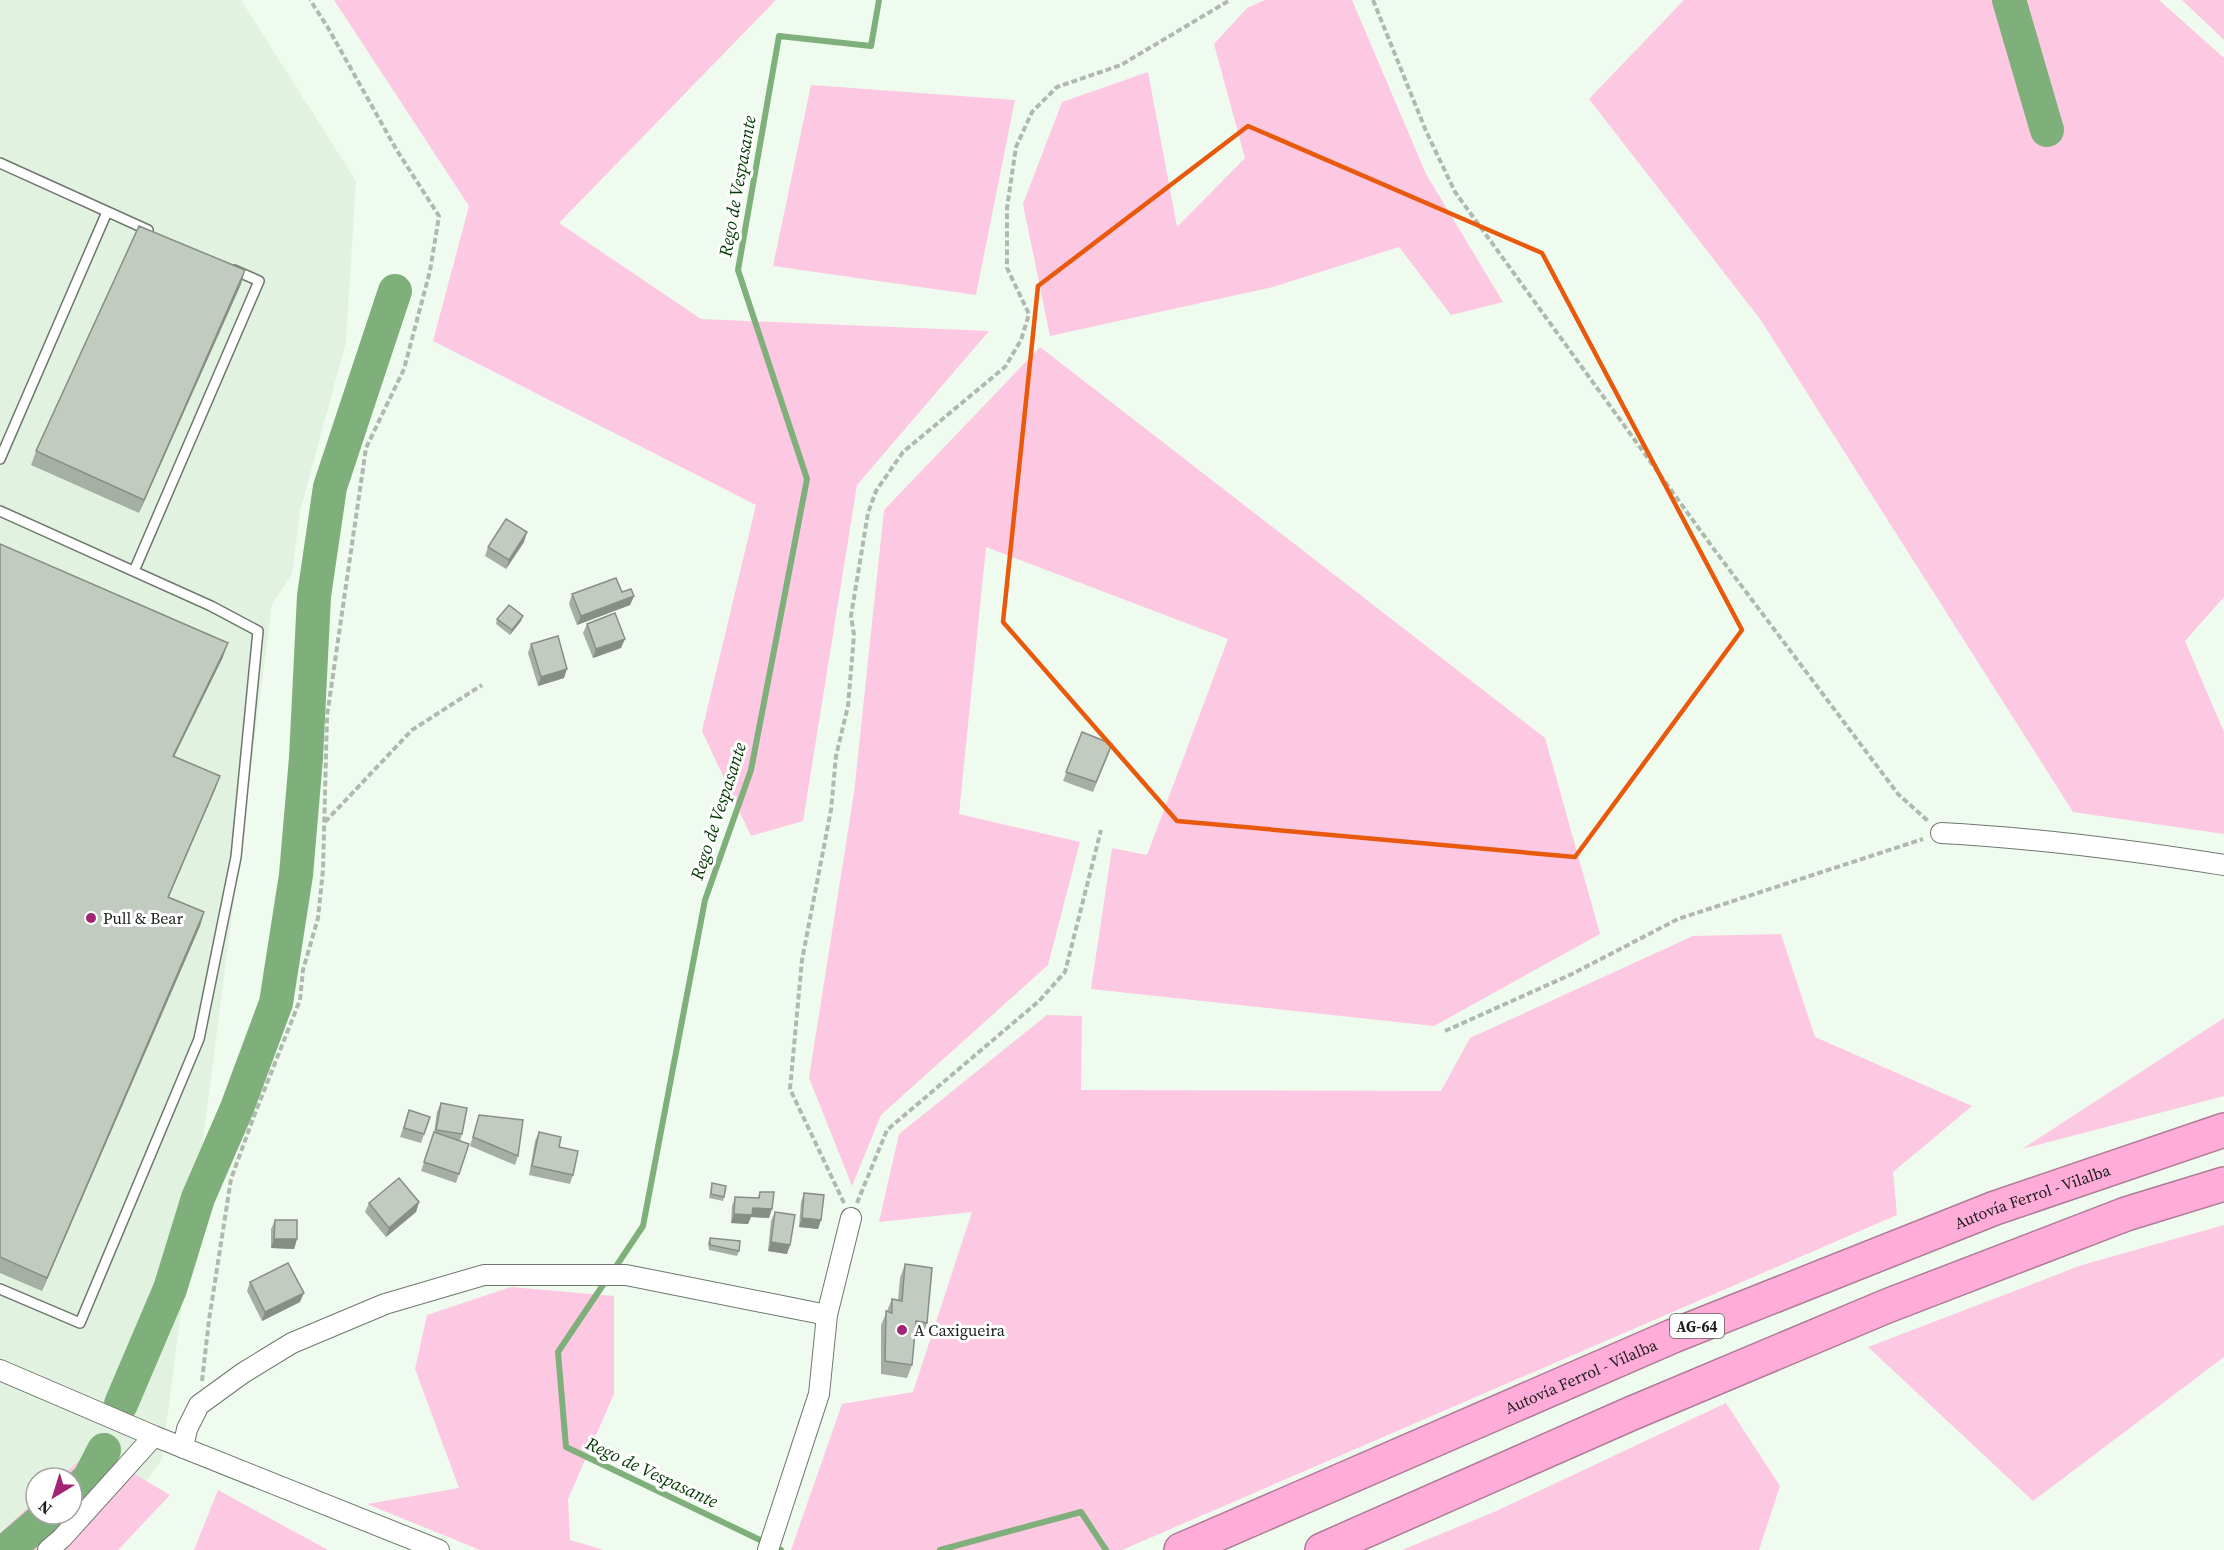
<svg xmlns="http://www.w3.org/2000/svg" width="2224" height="1550" viewBox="0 0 2224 1550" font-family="'Source Serif 4',serif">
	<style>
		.built { fill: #e2f2e0; fill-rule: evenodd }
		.green { fill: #fdc8e2 }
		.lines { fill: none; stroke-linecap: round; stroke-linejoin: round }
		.stream { stroke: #7faf7a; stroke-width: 6 }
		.river { stroke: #7faf7a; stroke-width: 34 }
		.lane-casing { stroke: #6e776d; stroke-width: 12 }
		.street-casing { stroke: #6e776d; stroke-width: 22 }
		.highway-casing { stroke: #af7b96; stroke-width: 36 }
		.path { stroke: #b0b9af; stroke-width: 4; stroke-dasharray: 6 3; stroke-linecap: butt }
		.lane { stroke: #fff; stroke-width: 9 }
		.street { stroke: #fff; stroke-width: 20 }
		.highway { stroke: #ffadd8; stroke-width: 33 }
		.wall { fill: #a6afa5 }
		.shaded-wall { fill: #878e86 }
		.building { fill: #c1cbc0; stroke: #878e86; stroke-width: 1.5 }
		.marked { fill: none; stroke: #e8590c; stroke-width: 4.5; stroke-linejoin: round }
		.poi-dot { fill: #a32475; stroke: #fff; stroke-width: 2 }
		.labels { text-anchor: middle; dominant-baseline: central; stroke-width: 6; stroke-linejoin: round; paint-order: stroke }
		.shield { fill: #fff; stroke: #5f625f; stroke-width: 1.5 }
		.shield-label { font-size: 15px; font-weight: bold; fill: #1a1e1a }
		.poi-label { font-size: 16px; fill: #1a1e1a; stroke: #fff; text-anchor: start }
		.street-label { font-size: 16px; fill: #1a1e1a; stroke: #fff }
		.water-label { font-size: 18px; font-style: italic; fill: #023701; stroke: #fff }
	</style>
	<rect width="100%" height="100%" fill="#f0fbef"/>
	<path class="built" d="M 0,0 L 241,0 L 356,181 L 346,342 L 300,512 L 292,574 L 272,604 L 162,1459 L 97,1550 L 0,1550 ZM 36,1478 L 72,1478 L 72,1514 L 36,1514 Z"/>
	<path class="green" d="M 334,0 L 776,0 L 559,223 L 701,319 L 989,331 L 857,485 L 803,821 L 751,836 L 702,731 L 756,505 L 433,341 L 469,206 Z
		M 1265,0 L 1352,0 L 1426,174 L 1503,302 L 1451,315 L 1399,247 L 1273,287 L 1050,336 L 1023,204 L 1062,102 L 1148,72 L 1177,227 L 1245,158 L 1214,44 L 1247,8 Z
		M 1684,0 L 2159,0 L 2224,58 L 2224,597 L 2185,641 L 2224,732 L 2224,834 L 2073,812 L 1760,319 L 1589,99 Z
		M 2182,0 L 2224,0 L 2224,40 Z
		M 811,85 L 1015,100 L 976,295 L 773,266 Z
		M 1040,347 L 1545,738 L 1600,934 L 1434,1026 L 1091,989 L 1112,848 L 1147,855 L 1228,639 L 986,547 L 959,814 L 1080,842 L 1048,965 L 881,1115 L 852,1186 L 809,1078 L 854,793 L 884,510 Z
		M 1781,934 L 1815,1037 L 1972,1106 L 1893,1172 L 1897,1215 L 1122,1550 L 791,1550 L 842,1404 L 913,1392 L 972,1212 L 879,1222 L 899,1134 L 1047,1015 L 1082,1016 L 1081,1090 L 1441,1091 L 1470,1038 L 1693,936 Z
		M 2224,1018 L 2224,1096 L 2022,1149 Z
		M 2224,1225 L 2224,1357 L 2033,1501 L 1868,1347 L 2082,1265 Z
		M 511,1287 L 614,1296 L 614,1394 L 568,1499 L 570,1540 L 604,1550 L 480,1550 L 367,1504 L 459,1488 L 415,1369 L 427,1315 Z
		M 1726,1403 L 1780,1486 L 1759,1550 L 1402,1550 L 1494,1512 Z
		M 92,1449 L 170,1495 L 118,1550 L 0,1550 L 0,1533 L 36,1500 L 36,1514 L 72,1514 L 72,1478 L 60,1478 Z
		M 218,1490 L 328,1550 L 194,1550 Z"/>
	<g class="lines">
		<path class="stream" d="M 613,1271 L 643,1226 L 705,900 L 751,770 L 807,479 L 738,270 L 779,36 L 871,46 L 879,0
			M 607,1279 L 558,1352 L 566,1447 L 781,1550
			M 940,1550 L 1081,1512 L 1106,1550"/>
		<path class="river" d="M 2009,0 L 2047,130
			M 121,1404 L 170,1289 L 198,1198 L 237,1108 L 276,1003 L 296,875 L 306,758 L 314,596 L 330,487 L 395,291
			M 72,1494 L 89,1479 L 104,1450
			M 7,1550 L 49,1514"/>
		<g class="lane-casing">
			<path id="lane" d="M 0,163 L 148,230
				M 0,459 L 107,212
				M 0,511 L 211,606 L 258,631 L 236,857 L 199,1039 L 80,1323 L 0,1289
				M 134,571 L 259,281 L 234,270"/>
		</g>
		<g class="street-casing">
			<path id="street" d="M 1941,833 C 2036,838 2130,850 2224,865
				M 0,1370 L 154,1436 L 439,1550
				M 183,1448 L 187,1429 L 199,1405 L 243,1373 L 292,1343 L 385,1304 L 484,1275 L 626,1275 L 827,1315
				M 48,1550 L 62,1538 L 154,1436
				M 768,1550 L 819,1394 L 827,1315 L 851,1218"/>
		</g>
		<g class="highway-casing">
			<g id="highway">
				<path id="s1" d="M 1181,1550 L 1673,1336 L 1995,1208 L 2224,1130"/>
				<path d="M 1322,1550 L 1630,1414 L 1887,1306 L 2126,1214 L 2224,1184"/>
			</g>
		</g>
		<path class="path" d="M 1373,0 L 1426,131 L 1455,192 L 1713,548 L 1898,794 L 1929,822
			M 325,822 L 412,730 L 482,685
			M 1445,1031 L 1572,974 L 1678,919 L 1923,839
			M 844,1203 L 790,1089 L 802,960 L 831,810 L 836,756 L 848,706 L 854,635 L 851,616 L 868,513 L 876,491 L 903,452 L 1005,367 L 1021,340 L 1029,314 L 1007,268 L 1007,208 L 1016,147 L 1032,112 L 1057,87 L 1121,65 L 1230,0
			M 857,1203 L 887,1130 L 1039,1001 L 1065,972 L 1101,830
			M 202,1381 L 209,1320 L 231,1179 L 254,1116 L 300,1000 L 303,970 L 318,918 L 323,870 L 327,716 L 366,448 L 404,369 L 430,271 L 439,216 L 396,149 L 327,26 L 310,0"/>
		<use href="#lane" class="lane"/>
		<use href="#street" class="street"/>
		<use href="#highway" class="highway"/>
	</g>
	<path class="wall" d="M 241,284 L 139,513 L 31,465 L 36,451 Z
		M 524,542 L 506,569 L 485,556 L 488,547 Z
		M 0,544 L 223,657 L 174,756 L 220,776 L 169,897 L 204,912 L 200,926 L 42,1291 L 0,1273 Z
		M 622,592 L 634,596 L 630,605 L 577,625 L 569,604 L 572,594 Z
		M 497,619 L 521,621 L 510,635 L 496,624 Z
		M 587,624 L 621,648 L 593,658 L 583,633 Z
		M 531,644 L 564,678 L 538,686 L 528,653 Z
		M 1082,732 L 1109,753 L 1093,792 L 1063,781 Z
		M 441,1103 L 462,1134 L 460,1141 L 469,1144 L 456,1183 L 421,1171 L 434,1133 L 437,1112 Z
		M 409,1110 L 430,1117 L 421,1143 L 400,1137 Z
		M 479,1115 L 518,1156 L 515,1165 L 470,1146 Z
		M 539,1132 L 559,1147 L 573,1175 L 570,1184 L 529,1175 L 535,1141 Z
		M 712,1183 L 724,1197 L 723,1201 L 709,1198 Z
		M 760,1192 L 769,1218 L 751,1217 L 748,1224 L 731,1223 L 732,1206 L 735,1197 L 758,1198 Z
		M 804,1193 L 821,1220 L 818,1229 L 799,1227 L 801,1202 Z
		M 419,1202 L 416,1212 L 386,1237 L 365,1212 L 369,1203 Z
		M 775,1212 L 787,1254 L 768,1251 L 771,1221 Z
		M 275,1220 L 297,1239 L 294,1249 L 271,1248 L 271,1229 Z
		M 710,1238 L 739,1251 L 737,1256 L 709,1250 L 708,1243 Z
		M 905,1264 L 927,1323 L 923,1336 L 915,1335 L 912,1365 L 907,1378 L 881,1374 L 881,1325 L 892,1299 L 898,1300 L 900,1278 Z
		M 250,1282 L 300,1302 L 262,1321 L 247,1291 Z"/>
	<path class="shaded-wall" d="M 245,270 L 241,284 L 139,513 L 144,500 Z
		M 527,532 L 524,542 L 506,569 L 509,560 Z
		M 634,596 L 630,605 L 577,625 L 581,616 Z
		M 523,616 L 521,621 L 510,635 L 512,630 Z
		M 625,639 L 621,648 L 593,658 L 596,649 Z
		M 228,643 L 223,657 L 168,769 L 173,756 Z
		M 567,669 L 564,678 L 538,686 L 541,677 Z
		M 220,776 L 215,790 L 163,910 L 168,897 Z
		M 204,912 L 200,926 L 42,1291 L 47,1278 Z
		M 419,1202 L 416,1212 L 386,1237 L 389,1228 Z
		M 753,1208 L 772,1209 L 769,1218 L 751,1217 L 748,1224 L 731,1223 L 734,1214 Z
		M 802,1218 L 821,1220 L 818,1229 L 799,1227 Z
		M 274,1239 L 297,1239 L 294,1249 L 271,1248 Z
		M 771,1242 L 790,1245 L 787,1254 L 768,1251 Z
		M 304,1293 L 300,1302 L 262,1321 L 265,1312 Z"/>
	<path class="building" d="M 139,226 L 245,270 L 144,500 L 36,451 Z
		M 506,519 L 527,532 L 509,560 L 488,547 Z
		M 0,544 L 228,643 L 173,756 L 220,776 L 168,897 L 204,912 L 47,1278 L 0,1257 Z
		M 616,578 L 622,592 L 631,589 L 634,596 L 581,616 L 572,594 Z
		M 509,605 L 523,616 L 512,630 L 497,619 Z
		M 615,613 L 625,639 L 596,649 L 587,624 Z
		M 558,636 L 567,669 L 541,677 L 531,644 Z
		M 1082,732 L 1112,744 L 1096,782 L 1066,772 Z
		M 441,1103 L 467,1108 L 462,1134 L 436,1130 Z
		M 409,1110 L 430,1117 L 424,1134 L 404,1128 Z
		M 479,1115 L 523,1120 L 518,1156 L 473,1137 Z
		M 434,1132 L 469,1144 L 459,1174 L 424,1162 Z
		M 539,1132 L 561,1137 L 559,1147 L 578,1151 L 573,1175 L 532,1166 Z
		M 399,1178 L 419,1202 L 389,1228 L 369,1203 Z
		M 712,1183 L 726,1186 L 724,1197 L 711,1194 Z
		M 760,1192 L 774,1192 L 772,1209 L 753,1208 L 752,1215 L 734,1214 L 735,1197 L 759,1198 Z
		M 804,1193 L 824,1195 L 821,1220 L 802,1218 Z
		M 775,1212 L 795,1215 L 790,1245 L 771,1242 Z
		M 275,1220 L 297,1220 L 297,1239 L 274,1239 Z
		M 710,1238 L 740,1241 L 739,1251 L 710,1245 Z
		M 288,1263 L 304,1293 L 265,1312 L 250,1282 Z
		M 905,1264 L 932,1268 L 927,1323 L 916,1321 L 912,1365 L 885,1361 L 886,1311 L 892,1313 L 892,1299 L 902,1301 Z"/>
	<path class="marked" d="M 1248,126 L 1542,253 L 1742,630 L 1575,857 L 1177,821 L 1003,622 L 1038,286 Z"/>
	<g class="poi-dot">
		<circle cx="91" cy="918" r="6"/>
		<circle cx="902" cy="1330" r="6"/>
	</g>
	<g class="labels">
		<rect class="shield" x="1670" y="1314" width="54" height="24" rx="4.5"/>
		<g class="shield-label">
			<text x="1697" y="1326">AG-64</text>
		</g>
		<g class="poi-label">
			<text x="103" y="918">Pull &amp; Bear</text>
			<text x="914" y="1330">A Caxigueira</text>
		</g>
		<g class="street-label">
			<text stroke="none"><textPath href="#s1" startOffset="922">Autovía Ferrol - Vilalba</textPath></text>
			<text stroke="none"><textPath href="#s1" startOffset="436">Autovía Ferrol - Vilalba</textPath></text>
		</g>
		<g class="water-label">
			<text transform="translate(737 186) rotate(-80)">Rego de Vespasante</text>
			<text transform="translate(718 811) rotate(-72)">Rego de Vespasante</text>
			<text transform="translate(652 1472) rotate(25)">Rego de Vespasante</text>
		</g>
	</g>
	<g transform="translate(54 1496) rotate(218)"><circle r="28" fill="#ffffff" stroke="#a3a5a3" stroke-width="1.5"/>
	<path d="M0-4.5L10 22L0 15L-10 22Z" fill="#a32475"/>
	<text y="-9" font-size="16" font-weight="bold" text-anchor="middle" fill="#1a1e1a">N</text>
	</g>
</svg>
